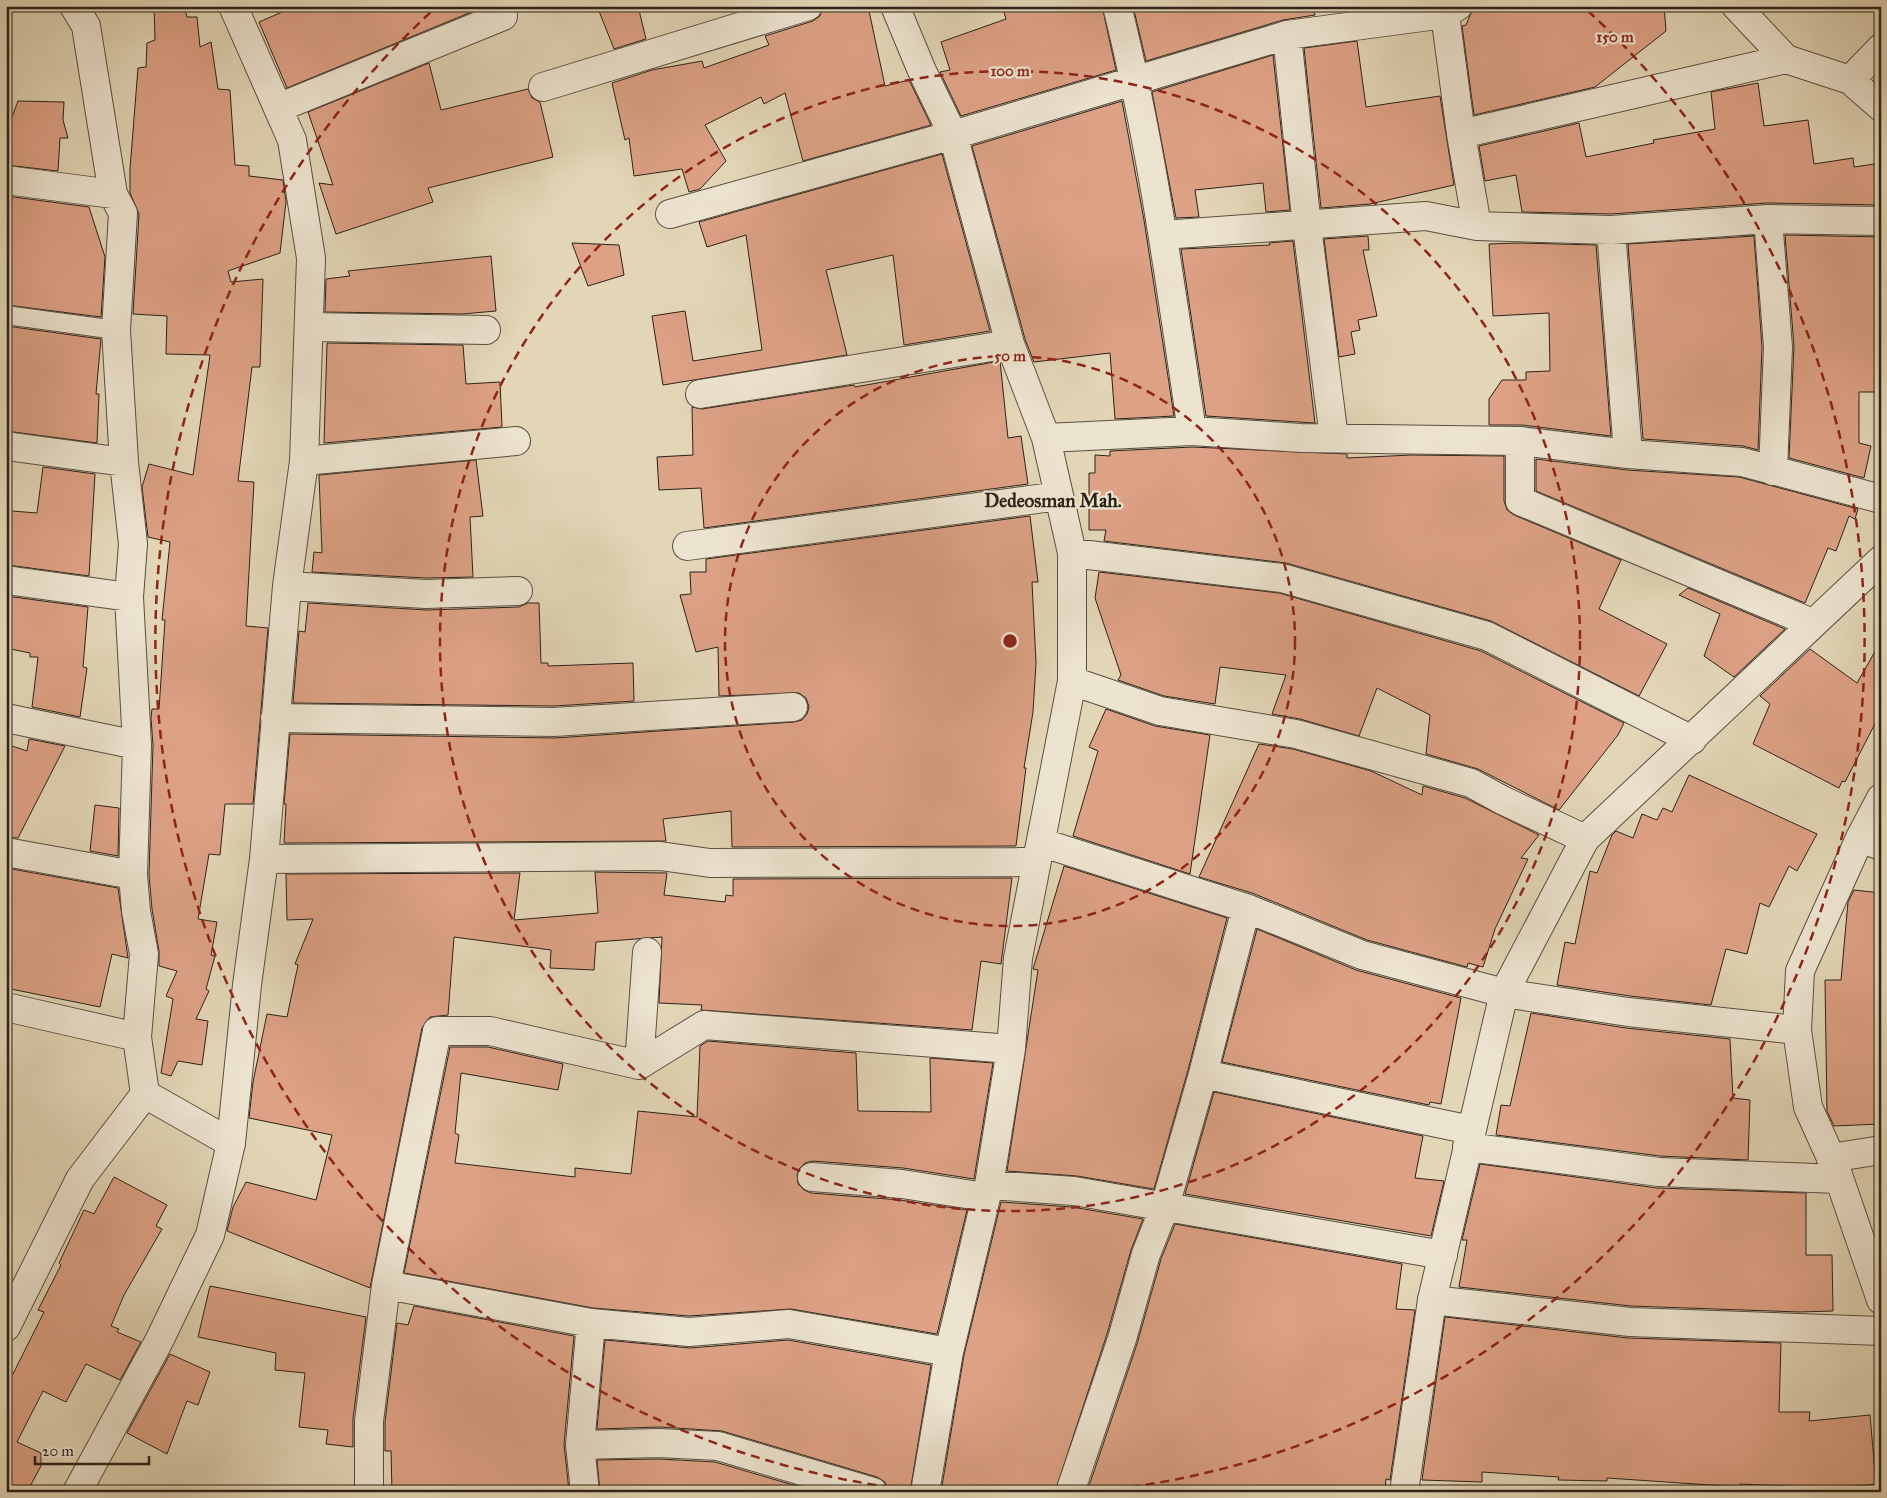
<svg xmlns="http://www.w3.org/2000/svg" width="1887" height="1498" viewBox="0 0 1887 1498" font-family="'IM FELL Great Primer',serif">
	<style>
		.building { fill: #dda185; stroke: #2b2219 }
		.lines { fill: none; stroke-linecap: round; stroke-linejoin: round }
		.service-casing { stroke: #594f40; stroke-width: 20 }
		.minor-casing { stroke: #594f40; stroke-width: 30 }
		.tertiary-casing { stroke: #594f40; stroke-width: 30 }
		.service { stroke: #ede4d0; stroke-width: 18 }
		.minor { stroke: #ede4d0; stroke-width: 28 }
		.tertiary { stroke: #ede4d0; stroke-width: 28 }
		.ring { fill: none; stroke: #8f2418; stroke-width: 2.5; stroke-dasharray: 9 6 }
		.labels { text-anchor: middle; dominant-baseline: central; stroke-width: 4.5; stroke-linejoin: round; paint-order: stroke }
		.district-label { font-size: 19px; font-weight: bold; fill: #2b2219; stroke: #ede4d0 }
		.centre { fill: #8f2418; stroke: #ede4d0; stroke-width: 2.5 }
		.ring-label { font-size: 15px; text-anchor: middle; font-weight: bold; fill: #8f2418; stroke: #ede4d0; stroke-width: 4.5; stroke-linejoin: round; paint-order: stroke }
	</style>
	<rect width="100%" height="100%" fill="#e3d6b7"/>
	<filter id="stains"><feTurbulence type="fractalNoise" baseFrequency=".004" numOctaves="4"/><feColorMatrix values="0 0 0 0 .2 0 0 0 0 .09 0 0 0 0 .02 0 0 0 .5 -.17"/></filter>
	<radialGradient id="worn" r=".72"><stop offset=".6" stop-color="#630" stop-opacity="0"/><stop offset="1" stop-color="#630" stop-opacity=".3"/></radialGradient>
	<path class="building" d="M 154,6 L 184,6 L 187,17 L 197,17 L 200,47 L 211,42 L 218,89 L 230,90 L 235,165 L 249,166 L 249,176 L 283,180 L 286,202 L 280,253 L 228,271 L 231,282 L 263,279 L 260,367 L 252,367 L 238,481 L 254,482 L 246,626 L 268,628 L 253,804 L 225,804 L 220,855 L 209,854 L 198,919 L 217,922 L 211,955 L 215,956 L 206,989 L 209,991 L 196,1019 L 208,1021 L 202,1065 L 178,1061 L 171,1076 L 161,1073 L 173,999 L 166,996 L 177,971 L 159,966 L 159,951 L 152,909 L 149,875 L 153,745 L 151,718 L 152,709 L 159,709 L 165,620 L 162,620 L 170,542 L 148,537 L 142,487 L 149,464 L 193,475 L 210,355 L 166,354 L 167,316 L 133,314 L 139,214 L 130,193 L 130,169 L 138,68 L 146,67 L 147,43 L 155,40 Z
		M 296,6 L 486,6 L 287,88 L 259,22 Z
		M 597,6 L 638,6 L 646,39 L 614,49 Z
		M 823,6 L 868,6 L 885,86 L 909,80 L 931,125 L 803,161 L 785,93 L 764,104 L 761,97 L 705,125 L 726,161 L 700,189 L 689,192 L 682,169 L 634,176 L 629,138 L 625,140 L 612,83 L 652,70 L 702,61 L 704,68 L 769,45 L 765,36 L 813,21 L 820,16 Z
		M 1002,6 L 1102,6 L 1116,70 L 961,116 L 940,72 L 950,70 L 941,42 L 1006,19 Z
		M 1133,6 L 1313,6 L 1315,15 L 1283,20 L 1146,61 Z
		M 1474,6 L 1664,6 L 1666,31 L 1595,87 L 1474,115 L 1462,26 L 1466,25 Z
		M 1357,41 L 1366,107 L 1440,96 L 1454,185 L 1370,204 L 1321,208 L 1304,48 Z
		M 1273,55 L 1290,210 L 1266,212 L 1263,183 L 1195,190 L 1199,217 L 1176,218 L 1152,92 Z
		M 429,63 L 441,110 L 528,89 L 532,98 L 540,102 L 553,157 L 428,188 L 433,202 L 336,234 L 319,183 L 333,185 L 308,112 Z
		M 1758,83 L 1764,126 L 1808,120 L 1814,164 L 1853,158 L 1854,167 L 1881,163 L 1881,205 L 1767,203 L 1611,214 L 1522,212 L 1516,175 L 1485,181 L 1479,146 L 1579,123 L 1586,157 L 1654,143 L 1653,140 L 1715,129 L 1711,92 Z
		M 18,101 L 64,102 L 63,120 L 68,138 L 60,138 L 58,171 L 6,165 L 6,133 Z
		M 1122,101 L 1144,220 L 1174,416 L 1115,419 L 1110,353 L 1034,362 L 1025,339 L 972,146 Z
		M 942,154 L 990,331 L 904,345 L 893,255 L 826,270 L 847,355 L 663,385 L 652,316 L 685,311 L 693,361 L 762,350 L 746,235 L 707,247 L 699,222 Z
		M 6,196 L 89,207 L 105,257 L 101,317 L 6,305 Z
		M 1785,235 L 1881,237 L 1881,392 L 1859,392 L 1859,443 L 1871,446 L 1864,478 L 1789,458 L 1794,346 Z
		M 1368,236 L 1369,250 L 1363,250 L 1377,316 L 1358,320 L 1360,330 L 1351,332 L 1355,354 L 1339,357 L 1324,239 Z
		M 1754,236 L 1762,347 L 1758,450 L 1743,446 L 1643,439 L 1628,244 Z
		M 1293,241 L 1315,423 L 1206,416 L 1181,249 L 1270,245 L 1269,243 Z
		M 572,243 L 619,245 L 624,275 L 588,286 Z
		M 1519,243 L 1596,245 L 1611,436 L 1522,425 L 1489,425 L 1489,399 L 1502,380 L 1526,380 L 1526,372 L 1550,371 L 1549,313 L 1493,316 L 1489,244 Z
		M 491,256 L 496,311 L 462,314 L 325,312 L 326,279 L 350,276 L 348,271 Z
		M 6,326 L 101,339 L 96,394 L 99,394 L 97,443 L 6,431 Z
		M 327,343 L 463,345 L 466,384 L 500,382 L 502,427 L 324,443 Z
		M 1000,361 L 1008,438 L 1021,436 L 1028,484 L 704,528 L 701,488 L 659,490 L 657,457 L 693,455 L 692,407 L 702,409 L 854,385 L 855,387 Z
		M 1192,447 L 1347,454 L 1347,458 L 1412,455 L 1504,456 L 1504,501 L 1507,510 L 1514,515 L 1621,560 L 1599,609 L 1667,644 L 1639,696 L 1491,621 L 1286,563 L 1104,541 L 1106,530 L 1089,530 L 1089,473 L 1095,473 L 1095,455 L 1110,456 L 1110,451 Z
		M 1536,459 L 1627,470 L 1739,477 L 1858,509 L 1855,519 L 1849,516 L 1836,551 L 1828,548 L 1805,603 L 1536,491 Z
		M 476,460 L 483,516 L 470,517 L 473,577 L 426,578 L 312,572 L 314,552 L 322,553 L 319,475 Z
		M 43,467 L 95,474 L 89,576 L 8,565 L 12,511 L 37,513 Z
		M 1030,516 L 1038,582 L 1032,582 L 1036,663 L 1033,712 L 1024,768 L 1026,768 L 1016,846 L 732,847 L 731,811 L 663,819 L 666,841 L 284,843 L 286,804 L 284,804 L 290,734 L 555,738 L 794,722 L 802,720 L 807,714 L 809,707 L 806,698 L 799,693 L 719,696 L 718,647 L 696,652 L 680,595 L 691,594 L 690,572 L 706,572 L 706,559 Z
		M 1099,572 L 1279,593 L 1481,651 L 1624,723 L 1618,735 L 1559,810 L 1478,769 L 1426,754 L 1430,715 L 1377,688 L 1359,736 L 1300,719 L 1272,714 L 1286,675 L 1220,667 L 1215,704 L 1164,696 L 1118,680 L 1121,675 L 1095,598 Z
		M 1688,588 L 1785,629 L 1734,677 L 1704,656 L 1720,614 L 1679,595 Z
		M 6,596 L 88,607 L 83,667 L 87,668 L 80,717 L 32,707 L 38,657 L 30,657 L 30,653 L 6,648 Z
		M 308,603 L 427,610 L 519,607 L 528,603 L 539,603 L 541,663 L 548,663 L 548,666 L 633,663 L 634,701 L 554,706 L 293,703 L 299,631 L 305,632 Z
		M 1881,641 L 1881,712 L 1845,782 L 1842,781 L 1839,788 L 1753,744 L 1770,704 L 1760,696 L 1810,649 L 1857,683 Z
		M 1106,709 L 1155,726 L 1210,735 L 1190,874 L 1073,836 L 1098,751 L 1089,747 Z
		M 29,739 L 65,746 L 18,838 L 6,837 L 6,744 L 27,751 Z
		M 1259,744 L 1293,749 L 1371,771 L 1422,795 L 1423,786 L 1465,798 L 1539,835 L 1521,858 L 1528,859 L 1495,929 L 1483,967 L 1468,963 L 1467,967 L 1367,940 L 1252,893 L 1199,877 Z
		M 1689,775 L 1817,834 L 1797,871 L 1789,866 L 1769,907 L 1760,903 L 1747,954 L 1726,949 L 1711,1005 L 1630,996 L 1557,985 L 1565,942 L 1575,944 L 1590,871 L 1597,873 L 1612,835 L 1616,831 L 1633,838 L 1642,814 L 1657,820 L 1663,808 L 1672,812 Z
		M 95,805 L 119,808 L 118,856 L 90,851 Z
		M 1064,866 L 1227,918 L 1188,1070 L 1154,1189 L 1077,1176 L 1007,1171 L 1038,970 L 1033,969 Z
		M 6,868 L 118,888 L 128,958 L 112,954 L 100,1007 L 6,988 Z
		M 595,872 L 667,873 L 664,895 L 725,902 L 726,895 L 733,896 L 733,879 L 1012,878 L 1001,964 L 981,961 L 972,1030 L 701,1010 L 702,1005 L 659,1003 L 662,937 L 596,942 L 594,970 L 550,968 L 551,950 L 454,937 L 448,1015 L 430,1017 L 422,1028 L 370,1288 L 227,1231 L 233,1207 L 246,1182 L 316,1200 L 332,1135 L 249,1118 L 253,1082 L 267,1014 L 287,1017 L 298,965 L 295,964 L 313,919 L 287,920 L 286,874 L 520,873 L 514,920 L 598,913 Z
		M 1854,890 L 1881,893 L 1881,1124 L 1834,1126 L 1827,1111 L 1825,980 L 1841,980 L 1848,902 Z
		M 1257,929 L 1356,970 L 1461,998 L 1441,1104 L 1430,1102 L 1429,1105 L 1222,1062 Z
		M 1531,1013 L 1626,1028 L 1730,1039 L 1733,1098 L 1750,1100 L 1748,1160 L 1660,1156 L 1496,1135 L 1501,1105 L 1510,1106 Z
		M 708,1041 L 856,1053 L 858,1111 L 931,1112 L 930,1058 L 993,1063 L 974,1179 L 903,1168 L 813,1161 L 805,1163 L 799,1169 L 797,1175 L 798,1184 L 804,1190 L 811,1193 L 900,1200 L 967,1210 L 937,1334 L 791,1309 L 689,1316 L 593,1308 L 404,1273 L 450,1047 L 488,1047 L 563,1064 L 558,1090 L 461,1073 L 455,1133 L 459,1135 L 455,1163 L 575,1177 L 575,1168 L 631,1174 L 638,1111 L 697,1117 L 700,1046 Z
		M 1214,1092 L 1423,1136 L 1415,1178 L 1444,1181 L 1431,1236 L 1185,1194 Z
		M 1480,1164 L 1657,1188 L 1806,1193 L 1806,1255 L 1832,1255 L 1833,1311 L 1799,1312 L 1631,1306 L 1459,1287 L 1467,1240 L 1462,1240 Z
		M 114,1177 L 167,1205 L 156,1226 L 162,1229 L 124,1295 L 111,1326 L 119,1329 L 117,1332 L 141,1342 L 120,1380 L 86,1364 L 66,1402 L 43,1391 L 17,1442 L 41,1453 L 41,1466 L 27,1492 L 6,1492 L 6,1388 L 44,1312 L 38,1310 L 61,1265 L 59,1263 L 84,1210 L 94,1214 Z
		M 1001,1202 L 1072,1207 L 1143,1219 L 1131,1250 L 1107,1334 L 1055,1492 L 941,1492 L 964,1355 Z
		M 1175,1224 L 1402,1264 L 1396,1309 L 1415,1310 L 1390,1480 L 1386,1479 L 1385,1492 L 1087,1492 L 1137,1344 L 1161,1259 Z
		M 210,1286 L 366,1317 L 353,1419 L 353,1447 L 326,1444 L 328,1430 L 299,1427 L 305,1373 L 275,1370 L 276,1353 L 198,1337 Z
		M 414,1306 L 574,1336 L 564,1444 L 569,1491 L 392,1492 L 391,1451 L 385,1451 L 385,1422 L 397,1323 L 408,1325 Z
		M 1445,1317 L 1628,1338 L 1781,1343 L 1779,1412 L 1810,1412 L 1809,1421 L 1870,1415 L 1876,1484 L 1836,1488 L 1740,1484 L 1740,1487 L 1607,1478 L 1607,1481 L 1558,1480 L 1559,1477 L 1482,1472 L 1482,1482 L 1422,1480 Z
		M 605,1340 L 690,1348 L 788,1340 L 931,1365 L 910,1492 L 888,1492 L 885,1482 L 877,1477 L 722,1431 L 660,1427 L 597,1429 Z
		M 170,1354 L 210,1372 L 198,1405 L 187,1401 L 167,1454 L 127,1433 Z
		M 659,1459 L 715,1462 L 817,1492 L 600,1492 L 597,1460 Z"/>
	<g class="lines">
		<g class="service-casing">
			<path id="service" d="M 6,315 L 116,330"/>
		</g>
		<g class="minor-casing">
			<path id="minor" d="M 74,6 L 86,26 L 113,194 L 123,213 L 116,330 L 124,462 L 133,544 L 129,597 L 137,745 L 133,875 L 136,911 L 144,954 L 137,1037 L 145,1094
				M 895,6 L 922,71 L 953,135 L 1010,344 L 1046,438 L 1072,553 L 1072,681 L 1018,958 L 1011,1049 L 989,1185 L 949,1352 L 925,1492
				M 1117,6 C 1152,146 1171,289 1192,431
				M 1736,6 L 1786,59 L 1850,80 L 1881,107
				M 1445,14 L 1461,134 L 1477,226
				M 1287,35 L 1307,227 L 1334,438
				M 1850,80 L 1881,48
				M 543,87 L 808,6
				M 278,108 L 503,16
				M 1461,134 L 1786,59
				M 6,180 L 113,194
				M 670,214 L 953,135 L 1287,35 L 1445,14 L 1458,6
				M 1768,219 L 1778,347 L 1773,471
				M 1611,230 L 1628,454
				M 1163,235 L 1426,216 L 1477,226 L 1611,230 L 1768,219 L 1881,221
				M 309,327 L 486,330
				M 700,394 L 1010,344
				M 1046,438 L 1192,431 L 1301,438 L 1520,441 L 1628,454 L 1742,462 L 1881,499
				M 1520,441 L 1520,501 L 1812,623
				M 6,446 L 124,462
				M 304,461 L 516,441
				M 687,546 L 1059,496
				M 1072,553 L 1282,578 L 1487,636 L 1692,740
				M 6,580 L 129,597
				M 287,586 L 426,594 L 518,591
				M 1072,681 L 1160,711 L 1296,734 L 1471,783 L 1502,800 L 1585,839
				M 6,718 L 137,745
				M 275,718 L 554,722 L 793,707
				M 1860,838 L 1881,846
				M 1043,843 L 1246,908 L 1362,955 L 1504,993 L 1628,1012 L 1797,1030
				M 6,852 L 133,875
				M 264,859 L 660,856 L 710,863 L 1036,862
				M 1246,908 L 1203,1074 L 1471,1130
				M 647,952 L 639,1065 L 704,1025 L 1011,1049
				M 6,1007 L 137,1037
				M 231,1143 L 247,985 L 264,859 L 287,586 L 304,461 L 311,258 L 292,140 L 233,6
				M 1467,1147 L 1659,1172 L 1839,1179
				M 1831,1158 L 1881,1150
				M 812,1177 L 902,1184 L 985,1197
				M 989,1185 L 1074,1191 L 1443,1255
				M 386,1285 L 591,1323 L 689,1332 L 789,1324 L 949,1352
				M 1432,1300 L 1630,1322 L 1881,1331
				M 580,1445 L 659,1443 L 718,1446 L 873,1492
				M 369,1492 L 369,1421 L 386,1285 L 437,1031 L 490,1031 L 639,1065
				M 585,1492 L 580,1445 L 591,1323
				M 1070,1492 L 1122,1339 L 1146,1254 L 1165,1206 L 1203,1074"/>
		</g>
		<g class="tertiary-casing">
			<path id="tertiary" d="M 1881,798 L 1860,838 L 1800,971 L 1797,1030 L 1808,1107 L 1836,1169 L 1881,1300
				M 6,1327 L 80,1179 L 145,1094 L 231,1143 L 210,1235 L 159,1341 L 77,1492
				M 1404,1492 L 1432,1300 L 1504,993 L 1585,839 L 1881,560"/>
		</g>
		<use href="#service" class="service"/>
		<use href="#minor" class="minor"/>
		<use href="#tertiary" class="tertiary"/>
	</g>
	<g class="ring">
		<circle cx="1010" cy="641" r="285"/>
		<circle cx="1010" cy="641" r="570"/>
		<path d="M921 1491A855 855 0 0 1 432 11M1588 11A855 855 0 0 1 1099 1491"/>
	</g>
	<g class="labels">
		<g class="district-label">
			<text x="1053" y="500">Dedeosman Mah.</text>
		</g>
	</g>
	<circle cx="1010" cy="641" r="8" class="centre"/>
	<g class="ring-label">
		<text x="1615" y="42">150 m</text>
		<text x="1010" y="76">100 m</text>
		<text x="1010" y="361">50 m</text>
	</g>
	<rect width="1887" height="1498" fill="none" stroke="#e3d6b7" stroke-width="25"/>
	<rect x="8" y="8" width="1872" height="1483" fill="none" stroke="#2b2219" stroke-width="2.5"/>
	<rect x="12" y="12" width="1862" height="1473" fill="none" stroke="#2b2219"/>
	<path d="M35 1456v8h114v-8" fill="none" stroke="#2b2219" stroke-width="2.5"/>
	<text x="42" y="1456" font-size="15" fill="#2b2219" stroke="#ede4d0" stroke-width="4" paint-order="stroke">20 m</text>
	<rect width="100%" height="100%" filter="url(#stains)"/>
	<rect width="100%" height="100%" fill="url(#worn)"/>
</svg>
